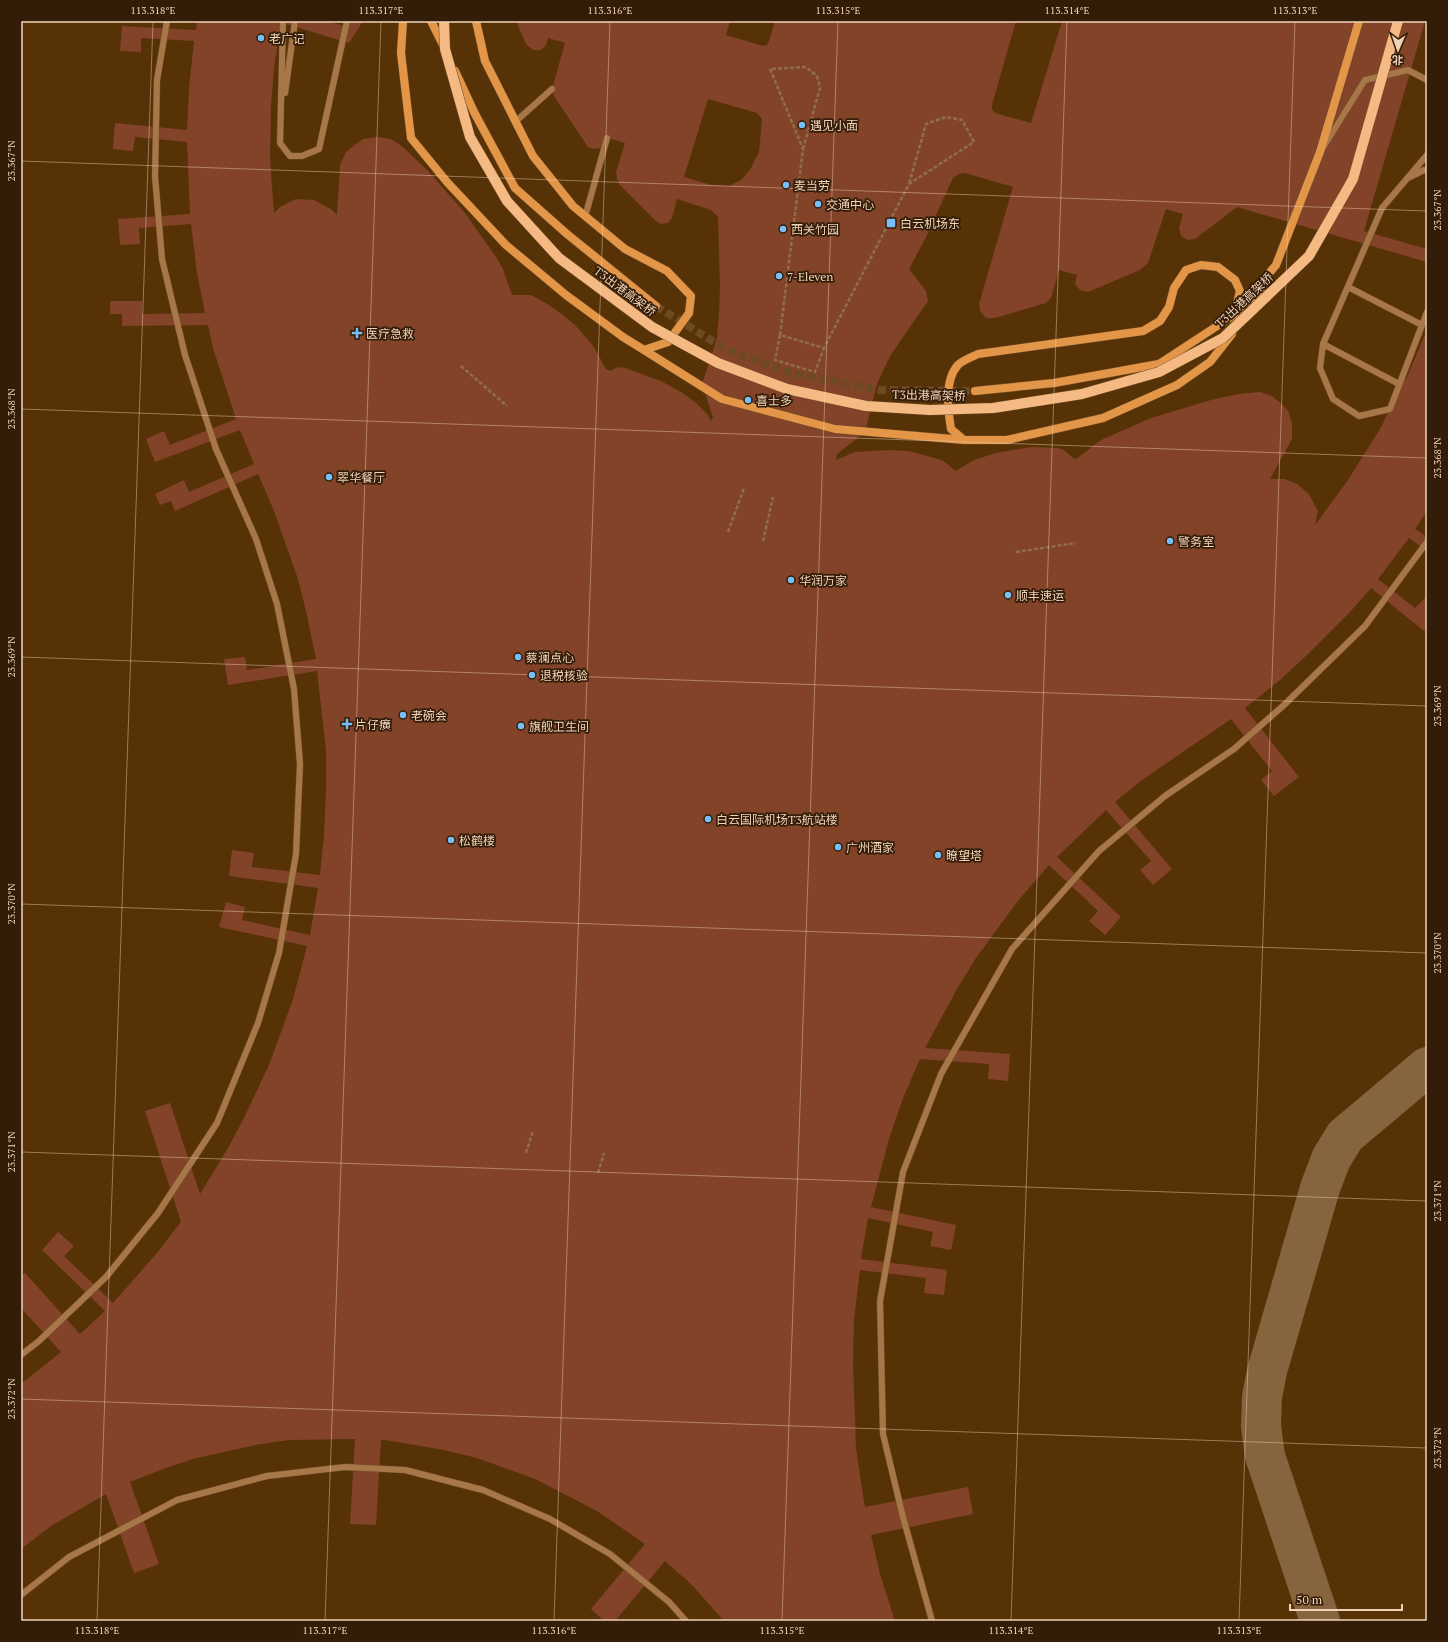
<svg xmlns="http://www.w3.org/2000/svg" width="1448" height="1642" viewBox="0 0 1448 1642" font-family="'PT Serif','Noto Sans SC',serif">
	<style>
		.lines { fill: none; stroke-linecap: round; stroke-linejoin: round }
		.taxiway { stroke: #86643e; stroke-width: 40 }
		.building { fill: #824329; fill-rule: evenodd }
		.secondary-tunnel { stroke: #6e4a22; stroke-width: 8; stroke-dasharray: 8 4; stroke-linecap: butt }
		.lane-casing { stroke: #734f27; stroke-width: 7 }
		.secondary-casing { stroke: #734f27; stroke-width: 9 }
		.path { stroke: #906e49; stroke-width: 2.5; stroke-dasharray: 4 2; stroke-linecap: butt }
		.lane { stroke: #a77649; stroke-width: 6 }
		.secondary { stroke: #e39548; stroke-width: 8 }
		.primary-bridge-casing { stroke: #734f27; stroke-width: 11; stroke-linecap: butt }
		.primary-bridge { stroke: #f5b983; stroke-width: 10 }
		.ticks { fill: none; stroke: #f1d3ba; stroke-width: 1; stroke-opacity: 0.45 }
		.poi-dot { fill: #77c0f7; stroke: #331d08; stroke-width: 1.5 }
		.labels { text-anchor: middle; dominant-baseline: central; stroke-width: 3.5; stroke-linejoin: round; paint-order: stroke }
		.poi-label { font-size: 12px; fill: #f1d3ba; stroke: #331d08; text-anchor: start }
		.street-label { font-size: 12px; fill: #f1d3ba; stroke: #331d08 }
		.neatline { fill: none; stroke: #f1d3ba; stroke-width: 1.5 }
		.ticks-label { font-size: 10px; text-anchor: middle; fill: #f1d3ba }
	</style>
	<rect width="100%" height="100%" fill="#573207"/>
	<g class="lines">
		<path class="taxiway" d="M 1320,1621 L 1265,1456 L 1261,1426 L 1262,1397 L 1267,1371 L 1320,1188 L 1331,1159 L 1345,1136 L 1427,1067"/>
	</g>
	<path class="building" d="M 197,21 L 281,21 L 274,68 L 271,106 L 270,159 L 274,213 L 280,207 L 296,199 L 314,200 L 331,209 L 337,215 L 340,165 L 346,152 L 357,143 L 363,139 L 378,137 L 391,139 L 403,147 L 429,172 L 465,213 L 496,257 L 503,269 L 512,295 L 531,295 L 549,305 L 563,315 L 576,326 L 594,347 L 606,369 L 610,371 L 618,367 L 625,368 L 661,381 L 681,392 L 694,401 L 707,414 L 711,421 L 713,417 L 702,384 L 717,338 L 719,315 L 720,287 L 718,217 L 711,210 L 677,199 L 672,218 L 668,223 L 661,224 L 656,221 L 620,185 L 617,179 L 616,172 L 625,143 L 607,138 L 605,143 L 601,148 L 594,149 L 588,147 L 554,96 L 552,89 L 565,43 L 548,38 L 546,45 L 541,50 L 533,50 L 526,44 L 516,21 L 730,21 L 726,35 L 763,46 L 767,45 L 769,41 L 775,21 L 1016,21 L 992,105 L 992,109 L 995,113 L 1031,123 L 1062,21 L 1425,21 L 1364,231 L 1427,249 L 1427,262 L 1237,207 L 1195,239 L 1188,240 L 1181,236 L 1179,228 L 1183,214 L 1166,209 L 1148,263 L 1140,270 L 1088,292 L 1080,290 L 1075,284 L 1077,275 L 1059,270 L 1051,298 L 1046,303 L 995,318 L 986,318 L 980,311 L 979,304 L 1013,187 L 965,173 L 959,174 L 953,178 L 926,237 L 909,269 L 926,291 L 928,301 L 890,356 L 877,384 L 865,432 L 837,454 L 836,460 L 855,452 L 890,450 L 909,451 L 942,460 L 956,471 L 974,460 L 996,453 L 1031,447 L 1058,448 L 1064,450 L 1073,458 L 1076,459 L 1101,440 L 1151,418 L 1211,400 L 1238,394 L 1260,392 L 1272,396 L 1283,405 L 1288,411 L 1292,423 L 1292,439 L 1270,479 L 1285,479 L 1297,484 L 1309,494 L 1318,511 L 1315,525 L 1348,480 L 1380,429 L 1404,381 L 1406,379 L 1427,330 L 1427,511 L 1415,529 L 1427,537 L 1427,551 L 1409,538 L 1378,579 L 1415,608 L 1425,598 L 1427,600 L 1427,627 L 1424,631 L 1371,588 L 1350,612 L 1308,654 L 1280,680 L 1245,708 L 1299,777 L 1274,796 L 1261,780 L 1272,771 L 1231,719 L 1142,780 L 1115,802 L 1172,869 L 1153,885 L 1140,870 L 1151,861 L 1106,810 L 1057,857 L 1121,917 L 1105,935 L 1089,921 L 1098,911 L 1049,865 L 1017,902 L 976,958 L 957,989 L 925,1048 L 1010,1054 L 1008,1081 L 988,1079 L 989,1064 L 920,1059 L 903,1098 L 889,1139 L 871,1207 L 956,1225 L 951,1250 L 930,1246 L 933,1232 L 868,1218 L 861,1259 L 947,1270 L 944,1295 L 924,1293 L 926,1278 L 860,1270 L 854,1319 L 853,1363 L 856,1448 L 862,1489 L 865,1507 L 968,1487 L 973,1514 L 871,1535 L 880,1574 L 895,1621 L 724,1621 L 692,1585 L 665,1561 L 615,1621 L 604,1621 L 591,1609 L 645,1544 L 597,1511 L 535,1479 L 477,1458 L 444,1450 L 385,1440 L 381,1440 L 376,1525 L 350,1524 L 355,1439 L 289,1440 L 255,1445 L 193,1459 L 163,1469 L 130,1482 L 159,1564 L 134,1573 L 106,1494 L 51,1526 L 21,1549 L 21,1384 L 61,1352 L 21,1308 L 21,1276 L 25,1273 L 80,1334 L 105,1311 L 42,1250 L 58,1232 L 74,1246 L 64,1256 L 113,1303 L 157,1253 L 176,1228 L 181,1222 L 145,1111 L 170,1103 L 200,1194 L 228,1148 L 242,1122 L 269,1065 L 293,999 L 307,946 L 219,927 L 226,902 L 245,907 L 242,920 L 310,935 L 318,888 L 229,876 L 232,850 L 254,853 L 252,867 L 320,875 L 324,835 L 326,791 L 326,751 L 317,671 L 228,685 L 224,659 L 245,657 L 247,670 L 316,659 L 306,611 L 298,579 L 274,511 L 258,474 L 175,511 L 171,501 L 160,505 L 155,494 L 184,480 L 189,492 L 254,464 L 240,430 L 155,462 L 146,439 L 164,431 L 170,445 L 236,419 L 213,348 L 208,325 L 122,326 L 122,314 L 110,314 L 110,301 L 142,301 L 142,314 L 205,313 L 197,273 L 191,224 L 139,228 L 140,244 L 120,245 L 118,219 L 190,214 L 187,142 L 135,137 L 133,151 L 113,149 L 115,123 L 187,130 L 189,88 L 194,41 L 141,38 L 141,52 L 120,51 L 122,26 L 196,30 ZM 708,99 L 757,113 L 762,119 L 759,152 L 750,170 L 741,180 L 729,186 L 711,185 L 684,177 Z
		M 284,21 L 327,21 L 344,26 L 347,21 L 363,21 L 349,43 L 283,23 Z"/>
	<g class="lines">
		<path class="secondary-tunnel" d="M 656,306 L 727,350 L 791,373 L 880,390 L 975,391"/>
		<g class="lane-casing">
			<path id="lane" d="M 283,21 L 280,143 L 290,156 L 302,156 L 319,149 L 347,21
				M 285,93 L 295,21
				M 515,122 L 552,89
				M 1324,146 L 1365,80 L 1408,70 L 1427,80
				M 1427,155 L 1382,208 L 1323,344 L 1320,368 L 1333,399 L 1359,416 L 1390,409 L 1427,312
				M 1410,177 L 1424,170 L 1427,171
				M 585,217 L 607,138
				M 1348,287 L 1422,325
				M 1323,344 L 1399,384
				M 21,1355 L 39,1341 L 106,1277 L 158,1213 L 217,1123 L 258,1023 L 279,953 L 296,854 L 300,764 L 294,689 L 277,604 L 256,539 L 216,449 L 185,355 L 162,259 L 155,176 L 157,80 L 167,21
				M 21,1595 L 69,1557 L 177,1500 L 267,1476 L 345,1467 L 405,1470 L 483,1490 L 550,1519 L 610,1554 L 669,1602 L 686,1621
				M 932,1621 L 903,1517 L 883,1434 L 880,1301 L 903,1172 L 941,1074 L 1012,949 L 1099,851 L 1165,796 L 1234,749 L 1284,705 L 1365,626 L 1427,542"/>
		</g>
		<g class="secondary-casing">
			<path id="secondary" d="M 403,21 L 401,53 L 411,138 L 447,182 L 506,245 L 566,295 L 623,337 L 644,350 L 668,342 L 689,313 L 691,296 L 667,271 L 625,249 L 573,206 L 533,156 L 485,61 L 476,21
				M 431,21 L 444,47
				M 455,71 L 475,114 L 515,188 L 567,234 L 656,306
				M 1250,311 L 1267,276
				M 1232,334 L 1210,362 L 1177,385 L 1103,418 L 1007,440 L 964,440 L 951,429 C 948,410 944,380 958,365 C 963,360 972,357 978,354 L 1143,331 L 1160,321 L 1169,307 L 1174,288 L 1186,270 L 1201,265 L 1218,267 L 1235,280 L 1240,291 L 1234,315
				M 644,350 L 722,399 L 835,429 L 964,440
				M 975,391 L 1054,383 L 1159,364 L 1234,315 L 1276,265 L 1320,152 L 1359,21"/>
		</g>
		<path class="path" d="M 803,149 L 820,88 L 817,76 L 806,67 L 770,69 L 803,149 L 780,335 L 824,348 L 909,184 L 974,142 L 962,120 L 946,117 L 926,124 L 909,184
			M 780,335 L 775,360 L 815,372 L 824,348
			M 461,366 L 507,406
			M 728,532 L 744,488
			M 763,541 L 773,497
			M 1016,552 L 1076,543
			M 526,1153 L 533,1131
			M 598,1173 L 604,1153"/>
		<use href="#lane" class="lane"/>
		<use href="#secondary" class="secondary"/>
		<g class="primary-bridge-casing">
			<path id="primary-bridge" d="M 444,21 L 445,49 L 470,137 L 507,201 L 559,258 L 652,327 L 718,363 L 787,389 L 866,406 L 930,410 L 993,408 L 1082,394 L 1159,372 L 1223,338 L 1309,256 L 1353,179 L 1398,21"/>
		</g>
		<use href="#primary-bridge" class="primary-bridge"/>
	</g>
	<path class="ticks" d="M 21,161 L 1427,211M 21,409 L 1427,458M 21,657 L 1427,706M 21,904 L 1427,953M 21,1152 L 1427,1201M 21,1399 L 1427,1448M 97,1621 L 153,21M 325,1621 L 381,21M 554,1621 L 610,21M 782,1621 L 838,21M 1011,1621 L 1067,21M 1239,1621 L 1295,21"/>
	<g class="poi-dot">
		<circle cx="261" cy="38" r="4"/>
		<circle cx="802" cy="125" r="4"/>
		<circle cx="786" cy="185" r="4"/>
		<circle cx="818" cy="204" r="4"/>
		<rect x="886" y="218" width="10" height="10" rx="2"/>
		<circle cx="783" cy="229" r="4"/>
		<circle cx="779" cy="276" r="4"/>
		<path d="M355 327h4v4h4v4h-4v4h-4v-4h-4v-4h4z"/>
		<circle cx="748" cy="400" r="4"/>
		<circle cx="329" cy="477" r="4"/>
		<circle cx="1170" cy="541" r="4"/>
		<circle cx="791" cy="580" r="4"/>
		<circle cx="1008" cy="595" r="4"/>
		<circle cx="518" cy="657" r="4"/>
		<circle cx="532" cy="675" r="4"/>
		<circle cx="403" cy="715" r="4"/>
		<path d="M345 718h4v4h4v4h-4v4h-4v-4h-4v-4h4z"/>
		<circle cx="521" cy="726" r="4"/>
		<circle cx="708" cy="819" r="4"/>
		<circle cx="451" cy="840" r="4"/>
		<circle cx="838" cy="847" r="4"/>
		<circle cx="938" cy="855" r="4"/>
	</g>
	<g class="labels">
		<g class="poi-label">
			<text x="269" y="38">老广记</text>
			<text x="810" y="125">遇见小面</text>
			<text x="794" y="185">麦当劳</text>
			<text x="826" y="204">交通中心</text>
			<text x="900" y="223">白云机场东</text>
			<text x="791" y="229">西关竹园</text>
			<text x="787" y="276">7-Eleven</text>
			<text x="366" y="333">医疗急救</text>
			<text x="756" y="400">喜士多</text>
			<text x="337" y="477">翠华餐厅</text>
			<text x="1178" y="541">警务室</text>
			<text x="799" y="580">华润万家</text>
			<text x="1016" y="595">顺丰速运</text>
			<text x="526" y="657">蔡澜点心</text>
			<text x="540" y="675">退税核验</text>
			<text x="411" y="715">老碗会</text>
			<text x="355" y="724">片仔癀</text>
			<text x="529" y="726">旗舰卫生间</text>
			<text x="716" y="819">白云国际机场T3航站楼</text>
			<text x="459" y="840">松鹤楼</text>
			<text x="846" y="847">广州酒家</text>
			<text x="946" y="855">瞭望塔</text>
		</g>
		<g class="street-label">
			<text transform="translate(625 291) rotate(37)">T3出港高架桥</text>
			<text transform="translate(1244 300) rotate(-43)">T3出港高架桥</text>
			<text transform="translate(929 395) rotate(1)">T3出港高架桥</text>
		</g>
	</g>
	<rect width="1448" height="1642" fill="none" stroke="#331d08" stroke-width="44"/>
	<g transform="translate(1398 50) rotate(182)" stroke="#331d08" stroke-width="3" paint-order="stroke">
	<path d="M0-3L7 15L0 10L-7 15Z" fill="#f1d3ba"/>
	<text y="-6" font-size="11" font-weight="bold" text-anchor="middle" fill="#f1d3ba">北</text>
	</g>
	<path d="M1290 1604v6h112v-6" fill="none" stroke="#f1d3ba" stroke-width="2"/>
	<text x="1296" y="1604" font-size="12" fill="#f1d3ba" stroke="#331d08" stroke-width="3" paint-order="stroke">50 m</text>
	<rect x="22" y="22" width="1404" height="1598" class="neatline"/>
	<g class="ticks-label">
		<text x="153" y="14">113.318°E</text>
		<text x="381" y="14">113.317°E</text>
		<text x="610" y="14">113.316°E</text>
		<text x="838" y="14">113.315°E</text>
		<text x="1067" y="14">113.314°E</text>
		<text x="1295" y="14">113.313°E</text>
		<text transform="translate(11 161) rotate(-90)" y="4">23.367°N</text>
		<text transform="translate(1437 210) rotate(-90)" y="4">23.367°N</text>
		<text transform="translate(11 409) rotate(-90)" y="4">23.368°N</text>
		<text transform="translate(1437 458) rotate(-90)" y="4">23.368°N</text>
		<text transform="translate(11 657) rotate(-90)" y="4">23.369°N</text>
		<text transform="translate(1437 706) rotate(-90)" y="4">23.369°N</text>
		<text transform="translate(11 904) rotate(-90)" y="4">23.370°N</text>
		<text transform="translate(1437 953) rotate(-90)" y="4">23.370°N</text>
		<text transform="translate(11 1152) rotate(-90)" y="4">23.371°N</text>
		<text transform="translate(1437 1201) rotate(-90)" y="4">23.371°N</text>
		<text transform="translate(11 1399) rotate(-90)" y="4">23.372°N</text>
		<text transform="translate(1437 1448) rotate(-90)" y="4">23.372°N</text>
		<text x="97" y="1634">113.318°E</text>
		<text x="325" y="1634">113.317°E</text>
		<text x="554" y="1634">113.316°E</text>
		<text x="782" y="1634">113.315°E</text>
		<text x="1011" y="1634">113.314°E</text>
		<text x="1239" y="1634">113.313°E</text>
	</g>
</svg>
